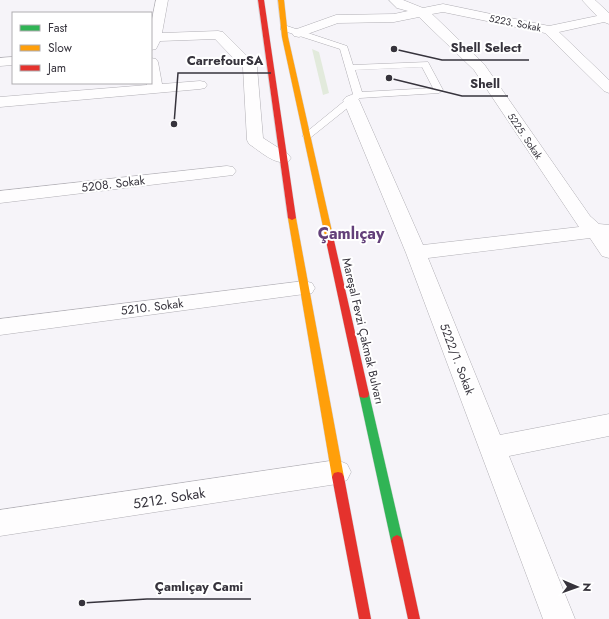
<svg xmlns="http://www.w3.org/2000/svg" width="609" height="619" viewBox="0 0 609 619" font-family="Jost,sans-serif">
	<style>
		.green { fill: #e2eadc }
		.lines { fill: none; stroke-linecap: round; stroke-linejoin: round }
		.lane-casing { stroke: #b1afb5; stroke-width: 1 }
		.street-casing { stroke: #b1afb5; stroke-width: 1 }
		.fast-casing { stroke: #d4d2d6; stroke-width: 1 }
		.slow-casing { stroke: #d4d2d6; stroke-width: 1 }
		.jam-casing { stroke: #d4d2d6; stroke-width: 1 }
		.lane { fill: #fefdfe; fill-rule: evenodd }
		.street { fill: #fefdfe; fill-rule: evenodd }
		.fast { fill: #30b455; fill-rule: evenodd }
		.slow { fill: #ff9f0a; fill-rule: evenodd }
		.jam { fill: #e5322d; fill-rule: evenodd }
		.labels { text-anchor: middle; dominant-baseline: central; stroke-width: 4; stroke-linejoin: round; paint-order: stroke }
		.far-street-label { font-size: 10px; fill: #36333c; stroke: #fff }
		.street-label { font-size: 12px; fill: #36333c; stroke: #fff }
		.near-street-label { font-size: 14px; fill: #36333c; stroke: #fff }
		.district-label { font-size: 16px; font-weight: bold; fill: #63407a; stroke: #fff }
		.leader { fill: none; stroke: #36333c; stroke-width: 1.5 }
		.callout-dot { fill: #36333c; stroke: #fff; stroke-width: 1.5 }
		.callout-label { font-size: 13px; text-anchor: middle; font-weight: bold; fill: #36333c; stroke: #fff; stroke-width: 4; stroke-linejoin: round; paint-order: stroke }
	</style>
	<rect width="100%" height="100%" fill="#f6f4f9"/>
	<path class="green" d="M 312,49 L 319,52 L 329,93 L 323,95 Z"/>
	<g class="lines">
		<g class="lane-casing">
			<path id="lane" d="M 281,26 L 287,26 L 347,46 L 353,65 L 428,62 L 443,90 L 439,93 L 360,98 L 310,138 L 304,138 L 302,136 L 304,134 L 353,94 L 340,49 L 281,30 ZM 422,67 L 433,88 L 362,92 L 355,70 Z"/>
		</g>
		<g class="street-casing">
			<path id="street" d="M 156,0 L 168,0 L 162,33 L 218,31 L 223,32 L 255,64 L 257,67 L 263,138 L 288,154 L 291,158 L 288,162 C 274,165 260,151 249,144 L 247,140 L 243,68 L 215,39 L 160,41 L 156,49 L 151,50 L 151,24 Z
				M 389,0 L 403,0 L 423,8 L 443,4 L 549,26 L 597,16 L 582,0 L 595,0 L 609,13 L 609,24 L 604,22 L 559,32 L 609,80 L 609,93 L 604,91 L 545,33 L 443,12 L 432,14 L 484,64 L 590,216 L 599,224 L 609,225 L 609,258 L 602,256 L 590,238 L 428,258 L 500,435 L 609,414 L 609,436 L 509,456 L 575,619 L 543,619 L 406,253 L 343,100 L 346,97 L 351,95 L 356,97 L 359,100 L 423,245 L 579,227 L 474,70 L 419,17 L 394,22 L 338,23 L 299,37 L 294,36 L 292,33 L 294,30 L 336,15 L 394,14 L 408,11 L 397,8 Z
				M 13,57 L 13,65 L 0,66 L 0,58 Z
				M 151,58 L 156,59 L 158,62 L 162,84 L 200,81 L 205,82 L 207,85 L 205,88 L 200,89 L 0,107 L 0,97 L 147,85 L 147,83 L 151,83 Z
				M 227,166 L 233,167 L 236,171 L 233,175 L 0,203 L 0,191 Z
				M 304,281 L 312,283 L 315,288 L 312,293 L 0,335 L 0,319 Z
				M 337,460 L 347,464 L 351,472 L 347,480 L 337,484 L 0,536 L 0,510 Z"/>
		</g>
		<g class="fast-casing">
			<path id="fast" d="M 364,390 L 368,391 L 369,394 L 403,541 L 401,545 L 397,547 L 393,545 L 391,541 L 359,394 L 360,391 Z"/>
		</g>
		<g class="slow-casing">
			<path id="slow" d="M 278,0 L 284,0 L 288,37 L 333,236 L 329,239 L 325,236 L 282,37 Z
				M 289,216 L 292,216 L 296,218 L 344,477 L 342,481 L 338,482 L 334,481 L 332,477 L 288,218 Z"/>
		</g>
		<g class="jam-casing">
			<path id="jam" d="M 258,0 L 264,0 L 296,218 L 292,220 L 288,218 Z
				M 329,233 L 333,236 L 369,394 L 368,397 L 364,398 L 360,397 L 359,394 L 325,236 Z
				M 338,472 L 342,473 L 344,477 L 371,619 L 359,619 L 332,477 L 334,473 Z
				M 397,535 L 401,537 L 403,541 L 420,619 L 408,619 L 391,541 L 393,537 Z"/>
		</g>
		<use href="#lane" class="lane"/>
		<use href="#street" class="street"/>
		<use href="#fast" class="fast"/>
		<use href="#slow" class="slow"/>
		<use href="#jam" class="jam"/>
	</g>
	<g class="labels">
		<g class="far-street-label">
			<text transform="translate(515 23) rotate(11)">5223. Sokak</text>
			<text transform="translate(525 136) rotate(56)">5225. Sokak</text>
		</g>
		<g class="street-label">
			<text transform="translate(113 184) rotate(-7)">5208. Sokak</text>
			<text transform="translate(152 307) rotate(-7)">5210. Sokak</text>
			<text transform="translate(363 331) rotate(77)">Mareşal Fevzi Çakmak Bulvarı</text>
			<text transform="translate(457 359) rotate(69)">5222/1. Sokak</text>
		</g>
		<g class="near-street-label">
			<text transform="translate(169 498) rotate(-9)">5212. Sokak</text>
		</g>
		<g class="district-label">
			<text x="351" y="233">Çamlıçay</text>
		</g>
	</g>
	<path class="leader" d="M394 49L442 60H529M174 124L178 73H271M389 78L462 96H508M82 603L147 599H251"/>
	<g class="callout-dot">
		<circle cx="394" cy="49" r="4"/>
		<circle cx="174" cy="124" r="4"/>
		<circle cx="389" cy="78" r="4"/>
		<circle cx="82" cy="603" r="4"/>
	</g>
	<g class="callout-label">
		<text x="486" y="52">Shell Select</text>
		<text x="225" y="65">CarrefourSA</text>
		<text x="485" y="88">Shell</text>
		<text x="199" y="591">Çamlıçay Cami</text>
	</g>
	<rect x="12" y="12" width="140" height="72" fill="#ffffff" stroke="#afadb1"/>
	<rect x="20" y="25" width="20" height="6" fill="#30b455" stroke="#afadb1"/>
	<text x="48" y="32" font-size="12" fill="#36333c">Fast</text>
	<rect x="20" y="45" width="20" height="6" fill="#ff9f0a" stroke="#afadb1"/>
	<text x="48" y="52" font-size="12" fill="#36333c">Slow</text>
	<rect x="20" y="65" width="20" height="6" fill="#e5322d" stroke="#afadb1"/>
	<text x="48" y="72" font-size="12" fill="#36333c">Jam</text>
	<g transform="translate(577 587) rotate(92)" stroke="#ffffff" stroke-width="3" paint-order="stroke">
	<path d="M0-3L7 15L0 10L-7 15Z" fill="#36333c"/>
	<text y="-6" font-size="11" font-weight="bold" text-anchor="middle" fill="#36333c">N</text>
	</g>
</svg>
